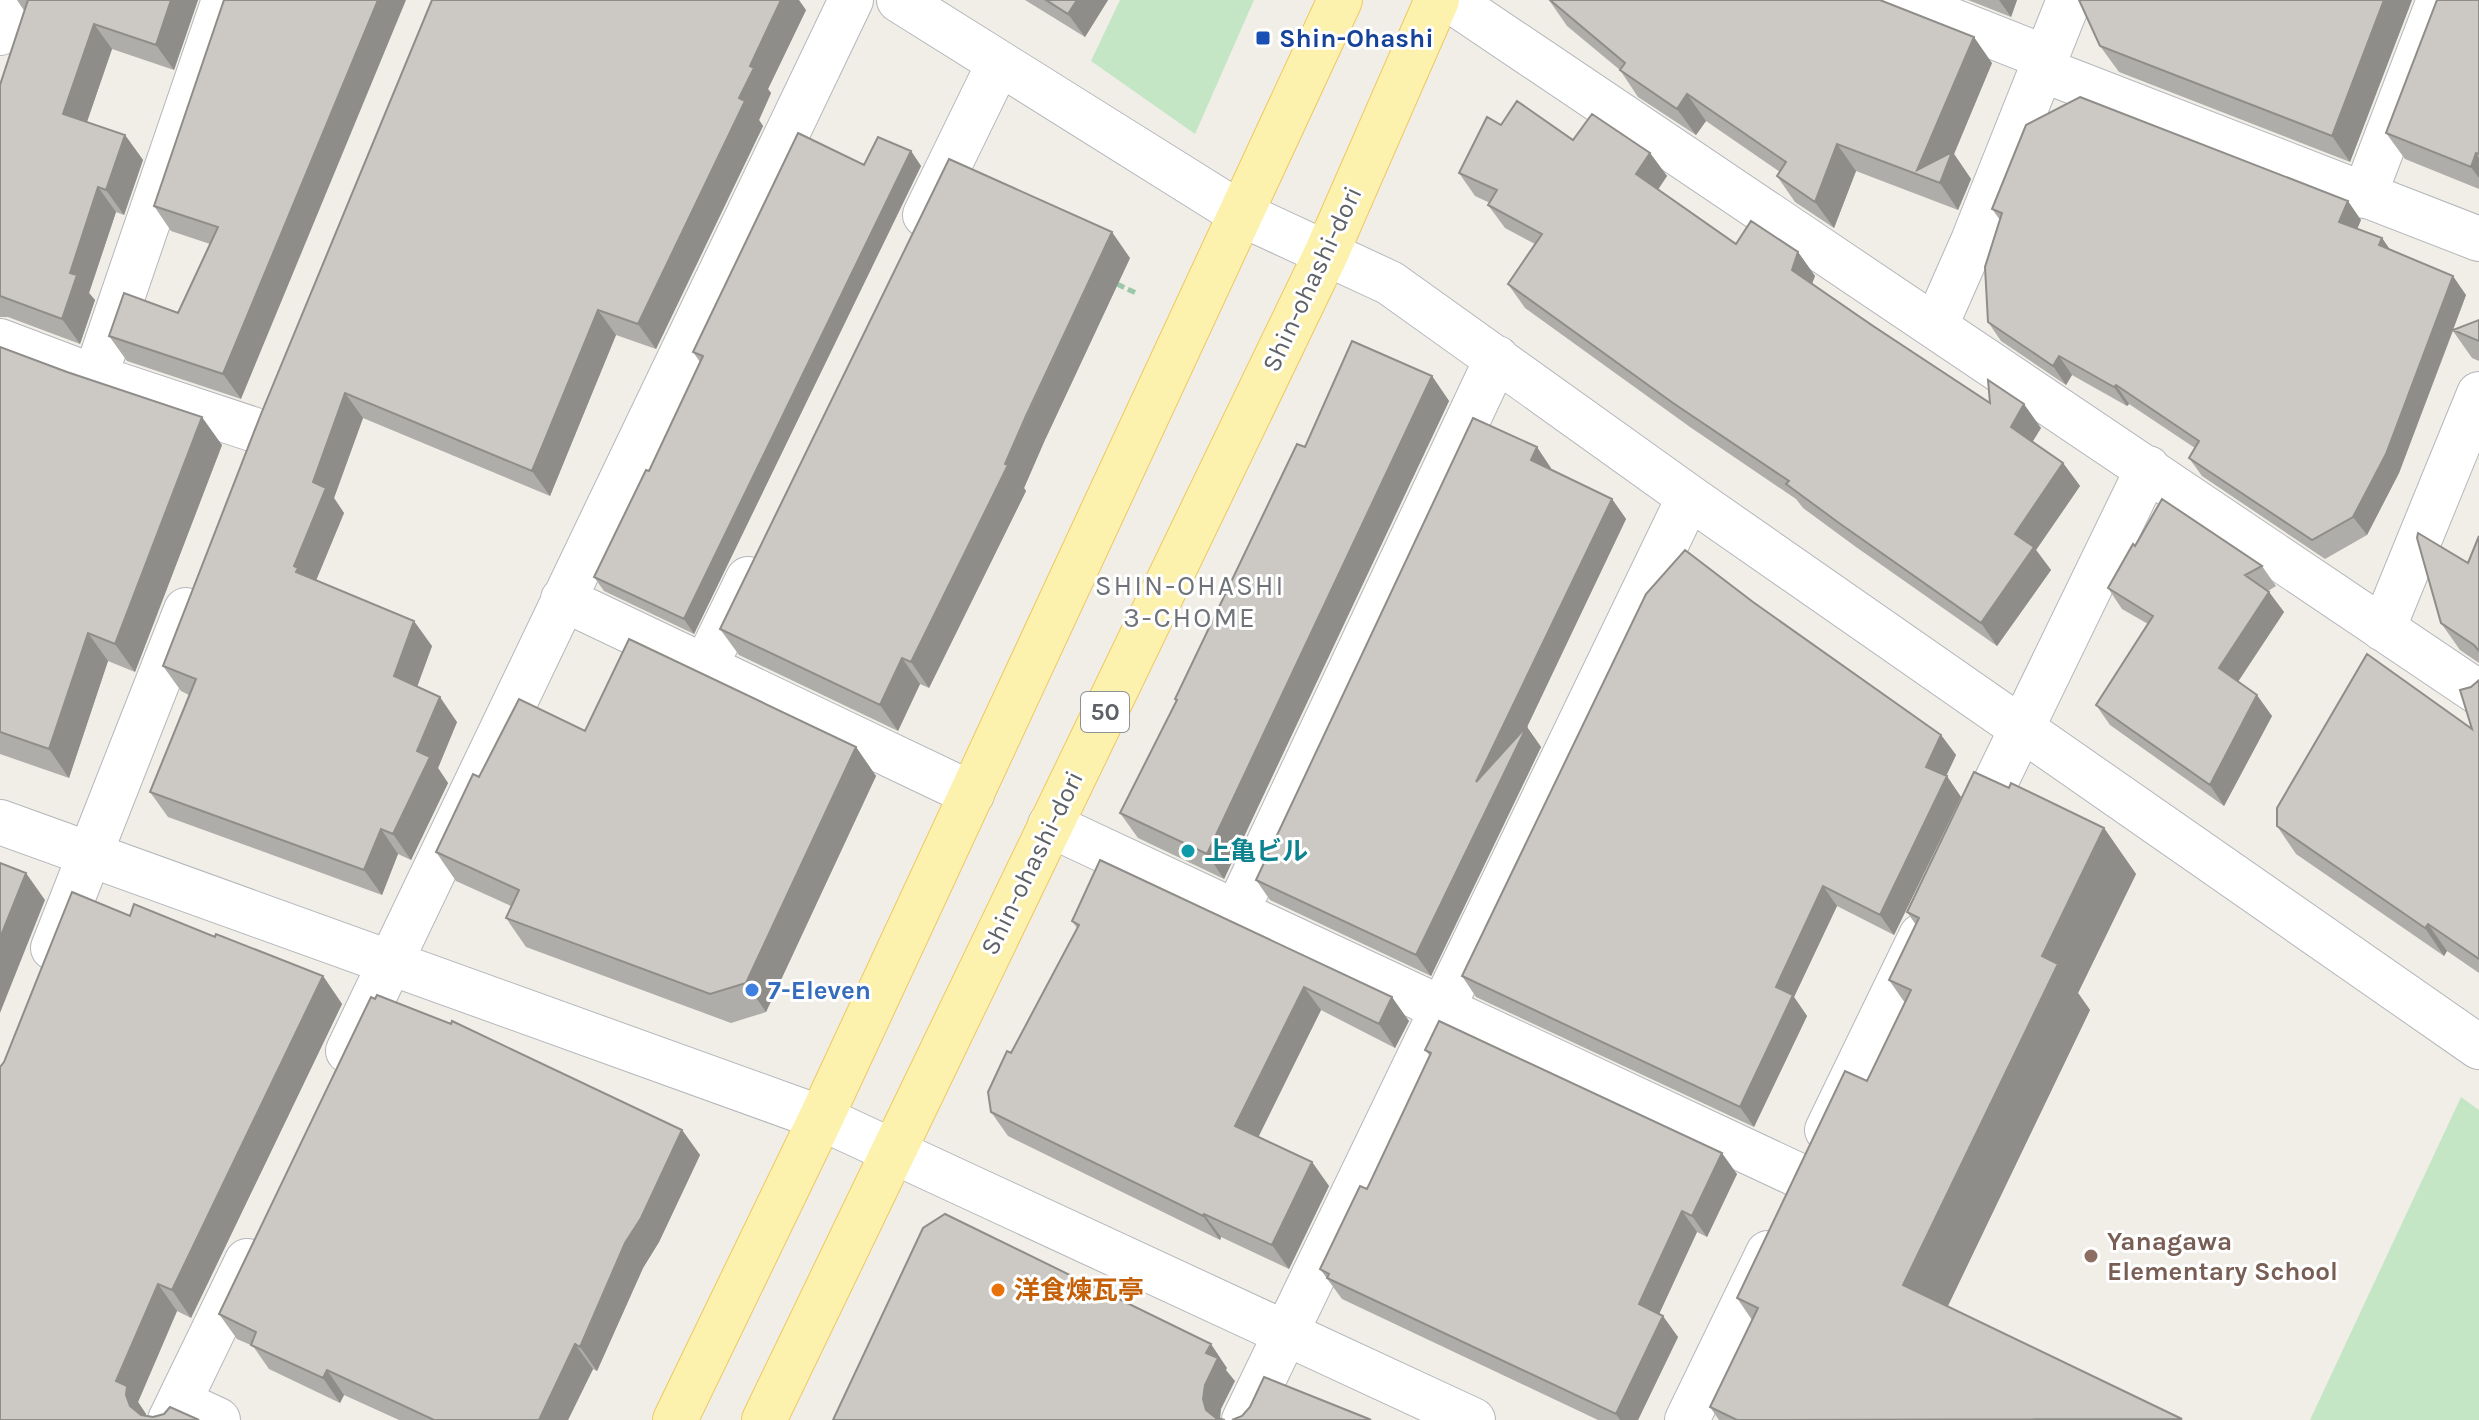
<svg xmlns="http://www.w3.org/2000/svg" width="2479" height="1420" viewBox="0 0 2479 1420" font-family="Karla,'Noto Sans JP',sans-serif">
	<style>
		.green { fill: #c4e6c5 }
		.lines { fill: none; stroke-linecap: round; stroke-linejoin: round }
		.minor-casing { stroke: #b4b7bb; stroke-width: 46 }
		.major-casing { stroke: #eec961; stroke-width: 46 }
		.path { stroke: #9dc7aa; stroke-width: 5; stroke-dasharray: 8 4; stroke-linecap: butt }
		.minor { stroke: #fff; stroke-width: 44 }
		.major { stroke: #fdf1ae; stroke-width: 44 }
		.wall { fill: #afada9 }
		.shaded-wall { fill: #8f8d89 }
		.building { fill: #ccc9c4; stroke: #8f8d89; stroke-width: 2 }
		.transit-dot { fill: #1a4fb4; stroke: #fff; stroke-width: 3 }
		.culture-dot { fill: #0f9aa8; stroke: #fff; stroke-width: 3 }
		.shop-dot { fill: #3f7fe0; stroke: #fff; stroke-width: 3 }
		.education-dot { fill: #8d6e63; stroke: #fff; stroke-width: 3 }
		.food-dot { fill: #e8710a; stroke: #fff; stroke-width: 3 }
		.labels { text-anchor: middle; dominant-baseline: central; stroke-width: 6; stroke-linejoin: round; paint-order: stroke }
		.shield { fill: #fff; stroke: #8e9194; stroke-width: 2 }
		.shield-label { font-size: 24px; font-weight: bold; fill: #5e6266 }
		.transit-label { font-size: 26px; font-weight: bold; fill: #164399; stroke: #fff; text-anchor: start }
		.street-label { font-size: 26px; fill: #5e6266; stroke: #fff }
		.culture-label { font-size: 26px; font-weight: bold; fill: #0d838f; stroke: #fff; text-anchor: start }
		.shop-label { font-size: 26px; font-weight: bold; fill: #366cbe; stroke: #fff; text-anchor: start }
		.education-label { font-size: 26px; font-weight: bold; fill: #785e54; stroke: #fff; text-anchor: start }
		.food-label { font-size: 26px; font-weight: bold; fill: #c56008; stroke: #fff; text-anchor: start }
		.neighbourhood-label { font-size: 28px; letter-spacing: 2px; fill: #6f7378; stroke: #fff }
	</style>
	<rect width="100%" height="100%" fill="#f0eee7"/>
	<path class="green" d="M 1120,0 L 1254,0 L 1195,134 L 1091,61 Z
		M 2461,1097 L 2479,1110 L 2479,1420 L 2310,1420 Z"/>
	<g class="lines">
		<g class="minor-casing">
			<path id="minor" d="M 899,0 L 1239,213 L 1390,283 L 1689,497 L 2479,1047
				M 1450,0 L 2479,693
				M 1900,0 L 2047,58
				M 0,33 L 11,0
				M 2043,70 L 2479,239
				M 2364,196 L 2439,0
				M 925,215 L 999,63
				M 1936,325 L 1973,241 L 2069,0
				M 0,341 L 95,377 L 255,430
				M 95,377 L 224,0
				M 563,599 L 972,794
				M 2383,629 L 2479,394
				M 705,667 L 748,579
				M 0,822 L 821,1118 L 1473,1420
				M 1050,825 L 1804,1178
				M 1970,835 L 2148,468
				M 1236,913 L 1497,358
				M 53,948 L 186,610
				M 348,1051 L 851,0
				M 1827,1130 L 1921,936
				M 179,1402 L 218,1420
				M 170,1420 L 247,1261
				M 1244,1420 L 1689,497
				M 1687,1420 L 1768,1253"/>
		</g>
		<g class="major-casing">
			<path id="major" d="M 675,1420 L 821,1118 L 1340,0
				M 764,1420 L 1326,254 L 1437,0"/>
		</g>
		<path class="path" d="M 1117,284 L 1138,294"/>
		<use href="#minor" class="minor"/>
		<use href="#major" class="major"/>
	</g>
	<path class="wall" d="M 17,0 L 198,0 L 174,70 L 112,49 L 87,122 L 125,135 L 143,160 L 124,215 L 116,212 L 89,293 L 95,300 L 80,344 L 8,317 L 0,317 L 0,85 L 25,12 Z
		M 224,0 L 241,399 L 127,361 L 109,336 L 178,313 L 210,244 L 171,231 L 154,206 Z
		M 432,0 L 806,10 L 768,89 L 771,93 L 759,120 L 763,126 L 656,349 L 616,335 L 550,496 L 363,418 L 334,498 L 344,513 L 316,580 L 432,646 L 417,686 L 457,722 L 438,768 L 448,783 L 411,860 L 398,854 L 382,895 L 168,817 L 150,792 L 189,695 L 181,691 L 163,666 Z
		M 1025,0 L 1108,0 L 1085,37 Z
		M 1549,0 L 1992,63 L 1954,154 L 1971,179 L 1958,210 L 1856,171 L 1834,228 L 1795,202 L 1777,176 L 1780,172 L 1706,121 L 1696,135 L 1638,97 L 1620,70 L 1567,26 Z
		M 1968,0 L 2017,0 L 2011,17 Z
		M 2079,0 L 2412,0 L 2350,162 L 2119,72 L 2100,46 Z
		M 2479,0 L 2479,189 L 2405,159 L 2386,133 Z
		M 1501,125 L 1573,140 L 1650,153 L 1667,176 L 1658,190 L 1736,244 L 1798,252 L 1815,276 L 1812,284 L 1990,403 L 2041,428 L 2032,442 L 2063,463 L 2080,486 L 2036,550 L 2051,570 L 1997,646 L 1856,547 L 1803,508 L 1796,499 L 1690,427 L 1525,308 L 1508,284 L 1535,244 L 1505,228 L 1488,205 L 1490,203 L 1475,196 L 1459,173 Z
		M 911,151 L 921,166 L 694,634 L 604,591 L 594,577 L 649,471 L 700,362 L 693,352 L 864,165 Z
		M 1992,209 L 2361,220 L 2357,229 L 2382,238 L 2390,250 L 2466,295 L 2453,330 L 2479,320 L 2479,361 L 2472,358 L 2453,331 L 2399,473 L 2367,535 L 2325,559 L 2202,476 L 2189,458 L 2195,448 L 2129,404 L 2127,406 L 2072,375 L 2066,385 L 2001,341 L 1988,322 L 2000,220 Z
		M 1130,258 L 1044,442 L 1024,488 L 1026,491 L 929,688 L 920,684 L 898,731 L 739,655 L 720,629 Z
		M 0,347 L 222,445 L 135,672 L 108,661 L 69,778 L 0,754 Z
		M 1432,376 L 1449,401 L 1224,879 L 1138,838 L 1120,813 L 1176,702 L 1175,699 L 1305,447 Z
		M 1551,468 L 1550,469 L 1612,499 L 1626,519 L 1527,727 L 1541,747 L 1431,976 L 1270,900 L 1256,880 Z
		M 2479,536 L 2479,663 L 2460,650 L 2441,623 Z
		M 2135,546 L 2262,566 L 2276,586 L 2268,591 L 2284,612 L 2238,682 L 2272,716 L 2224,806 L 2110,725 L 2096,705 L 2148,624 L 2122,609 L 2108,588 Z
		M 1753,602 L 1941,735 L 1956,755 L 1946,776 L 1961,797 L 1894,935 L 1837,906 L 1794,997 L 1807,1016 L 1754,1127 L 1476,997 L 1462,976 Z
		M 2479,680 L 2479,973 L 2447,951 L 2444,956 L 2296,854 L 2277,826 L 2472,729 L 2471,687 Z
		M 585,731 L 856,747 L 876,776 L 766,1012 L 731,1023 L 526,947 L 506,918 L 511,906 L 456,881 L 436,852 L 479,777 Z
		M 2009,788 L 2104,828 L 2136,874 L 2078,993 L 2090,1010 L 1947,1306 L 2183,1420 L 1719,1420 L 1710,1407 L 1752,1320 L 1737,1298 L 1867,1081 L 1905,1003 L 1889,980 L 1916,925 L 1907,912 Z
		M 1100,860 L 1409,1021 L 1395,1048 L 1321,1010 L 1258,1136 L 1312,1162 L 1329,1186 L 1289,1269 L 1221,1237 L 1220,1240 L 1008,1136 L 991,1112 L 1011,1053 L 1077,928 L 1072,921 Z
		M 130,916 L 215,937 L 323,976 L 342,1004 L 191,1318 L 177,1311 L 138,1402 L 146,1414 L 146,1416 L 0,1420 Z
		M 1425,1050 L 1737,1174 L 1707,1237 L 1697,1232 L 1659,1314 L 1678,1337 L 1638,1420 L 1598,1420 L 1342,1299 L 1320,1269 L 1367,1189 L 1430,1056 Z
		M 682,1130 L 700,1155 L 659,1242 L 643,1268 L 597,1371 L 593,1369 L 568,1420 L 399,1420 L 344,1395 L 340,1403 L 269,1369 L 253,1346 L 237,1339 L 219,1314 Z"/>
	<path class="shaded-wall" d="M 171,0 L 198,0 L 174,70 L 156,45 Z
		M 378,0 L 406,0 L 241,399 L 223,374 Z
		M 781,0 L 799,0 L 806,10 L 768,89 L 771,93 L 759,120 L 763,126 L 656,349 L 638,324 L 750,66 Z
		M 1077,0 L 1108,0 L 1085,37 L 1068,14 Z
		M 1999,0 L 2017,0 L 2011,17 Z
		M 2384,0 L 2412,0 L 2350,162 L 2332,136 Z
		M 94,24 L 112,49 L 81,139 L 63,114 Z
		M 1974,37 L 1992,63 L 1954,154 L 1971,179 L 1958,210 L 1940,183 L 1917,170 Z
		M 1687,94 L 1706,121 L 1696,135 L 1677,109 Z
		M 125,135 L 143,160 L 124,215 L 106,190 Z
		M 1837,144 L 1856,171 L 1834,228 L 1815,202 Z
		M 911,151 L 921,166 L 694,634 L 684,619 Z
		M 1650,153 L 1667,176 L 1652,198 L 1636,174 Z
		M 2476,153 L 2479,158 L 2479,178 L 2471,167 Z
		M 98,187 L 116,212 L 89,293 L 95,300 L 80,344 L 62,319 L 70,273 Z
		M 2348,201 L 2361,220 L 2352,241 L 2339,222 Z
		M 1112,232 L 1130,258 L 1044,442 L 1024,488 L 1026,491 L 929,688 L 911,662 L 1005,464 Z
		M 2382,238 L 2395,257 L 2379,245 Z
		M 1798,252 L 1815,276 L 1808,294 L 1792,270 Z
		M 2453,276 L 2466,295 L 2399,473 L 2367,535 L 2353,517 Z
		M 598,310 L 616,335 L 550,496 L 532,471 Z
		M 2059,356 L 2072,375 L 2066,385 L 2053,366 Z
		M 1432,376 L 1449,401 L 1224,879 L 1207,854 Z
		M 2116,385 L 2129,404 L 2127,406 L 2114,387 Z
		M 345,393 L 363,418 L 334,498 L 344,513 L 313,588 L 296,572 L 294,566 L 313,482 Z
		M 2024,404 L 2041,428 L 2027,451 L 2011,427 Z
		M 202,417 L 222,445 L 135,672 L 115,644 Z
		M 1537,447 L 1551,468 L 1545,480 L 1531,460 Z
		M 2063,463 L 2080,486 L 2036,550 L 2051,570 L 1997,646 L 1981,623 L 2015,534 Z
		M 1612,499 L 1626,519 L 1527,727 L 1541,747 L 1431,976 L 1416,955 L 1476,782 Z
		M 2269,592 L 2284,612 L 2233,689 L 2219,668 Z
		M 414,621 L 432,646 L 412,701 L 394,676 Z
		M 88,633 L 108,661 L 69,778 L 49,749 Z
		M 902,658 L 920,684 L 898,731 L 880,705 Z
		M 2257,695 L 2272,716 L 2224,806 L 2210,785 Z
		M 440,697 L 457,722 L 438,768 L 448,783 L 411,860 L 393,834 L 417,751 Z
		M 1941,735 L 1956,755 L 1941,787 L 1926,767 Z
		M 856,747 L 876,776 L 766,1012 L 746,983 Z
		M 1947,776 L 1961,797 L 1894,935 L 1880,915 Z
		M 2104,828 L 2136,874 L 2078,993 L 2090,1010 L 1936,1331 L 1903,1285 L 2042,956 Z
		M 381,829 L 398,854 L 382,895 L 364,870 Z
		M 26,873 L 45,900 L 0,1013 L 0,938 Z
		M 1823,886 L 1837,906 L 1794,997 L 1807,1016 L 1754,1127 L 1740,1107 L 1776,987 Z
		M 2428,924 L 2447,951 L 2444,956 L 2425,928 Z
		M 323,976 L 342,1004 L 191,1318 L 172,1290 Z
		M 1304,987 L 1321,1010 L 1252,1150 L 1235,1126 Z
		M 1392,997 L 1409,1021 L 1395,1048 L 1379,1024 Z
		M 682,1130 L 700,1155 L 659,1242 L 643,1268 L 597,1371 L 580,1347 L 625,1243 Z
		M 1722,1153 L 1737,1174 L 1707,1237 L 1692,1216 Z
		M 1312,1162 L 1329,1186 L 1289,1269 L 1272,1245 Z
		M 1682,1211 L 1697,1232 L 1654,1325 L 1639,1304 Z
		M 1204,1214 L 1221,1237 L 1220,1240 L 1203,1216 Z
		M 158,1284 L 177,1311 L 138,1402 L 146,1414 L 146,1420 L 130,1406 L 116,1381 Z
		M 1663,1316 L 1678,1337 L 1638,1420 L 1620,1420 L 1616,1414 Z
		M 575,1344 L 593,1369 L 568,1420 L 539,1420 Z
		M 1211,1344 L 1227,1368 L 1226,1370 L 1235,1381 L 1221,1409 L 1220,1420 L 1214,1420 L 1206,1410 L 1203,1399 L 1206,1353 Z
		M 327,1370 L 344,1395 L 340,1403 L 323,1378 Z"/>
	<path class="building" d="M 28,0 L 171,0 L 156,45 L 94,24 L 63,114 L 125,135 L 106,190 L 98,187 L 70,273 L 77,275 L 62,319 L 0,296 L 0,85 Z
		M 224,0 L 378,0 L 223,374 L 109,336 L 124,293 L 178,313 L 218,227 L 154,206 Z
		M 432,0 L 781,0 L 750,66 L 754,68 L 739,98 L 745,101 L 638,324 L 598,310 L 532,471 L 345,393 L 313,482 L 326,488 L 294,566 L 298,568 L 296,572 L 414,621 L 394,676 L 440,697 L 417,751 L 430,757 L 393,834 L 381,829 L 364,870 L 150,792 L 196,679 L 163,666 L 261,414 Z
		M 1046,0 L 1077,0 L 1068,14 Z
		M 1550,0 L 1880,0 L 1974,37 L 1917,170 L 1952,152 L 1940,183 L 1837,144 L 1815,202 L 1777,176 L 1786,162 L 1687,94 L 1677,109 L 1620,70 L 1625,63 Z
		M 2079,0 L 2384,0 L 2332,136 L 2100,46 Z
		M 2437,0 L 2479,0 L 2479,154 L 2476,153 L 2471,167 L 2386,133 Z
		M 2080,97 L 2348,201 L 2339,222 L 2382,238 L 2379,245 L 2453,276 L 2386,454 L 2353,517 L 2312,540 L 2189,458 L 2199,441 L 2116,385 L 2114,387 L 2059,356 L 2053,366 L 1988,322 L 1985,267 L 2002,213 L 1992,209 L 2026,125 Z
		M 1517,101 L 1573,140 L 1592,114 L 1650,153 L 1636,174 L 1736,244 L 1751,221 L 1798,252 L 1792,270 L 1873,326 L 1990,403 L 1988,380 L 2024,404 L 2011,427 L 2063,463 L 2015,534 L 2034,547 L 1981,623 L 1839,523 L 1786,484 L 1789,481 L 1673,403 L 1508,284 L 1542,234 L 1488,205 L 1497,190 L 1459,173 L 1487,117 L 1501,125 Z
		M 798,133 L 864,165 L 878,137 L 911,151 L 684,619 L 594,577 L 646,470 L 649,471 L 703,356 L 693,352 Z
		M 949,159 L 1112,232 L 1026,416 L 1005,464 L 1008,465 L 911,662 L 902,658 L 880,705 L 720,629 Z
		M 2479,320 L 2479,341 L 2453,330 Z
		M 1352,341 L 1432,376 L 1207,854 L 1120,813 L 1177,700 L 1175,699 L 1297,444 L 1305,447 Z
		M 0,347 L 67,372 L 202,417 L 115,644 L 88,633 L 49,749 L 0,732 Z
		M 1473,418 L 1537,447 L 1531,460 L 1612,499 L 1476,782 L 1527,726 L 1416,955 L 1256,880 Z
		M 2162,499 L 2262,566 L 2245,575 L 2269,592 L 2219,668 L 2257,695 L 2210,785 L 2096,705 L 2153,616 L 2108,588 L 2133,544 L 2135,546 Z
		M 2418,533 L 2468,563 L 2479,536 L 2479,651 L 2474,645 L 2441,623 L 2417,538 Z
		M 1685,550 L 1753,602 L 1941,735 L 1926,767 L 1947,776 L 1880,915 L 1823,886 L 1776,987 L 1793,995 L 1740,1107 L 1462,976 L 1646,594 Z
		M 629,639 L 856,747 L 746,983 L 710,994 L 506,918 L 519,890 L 436,852 L 473,774 L 479,777 L 519,699 L 585,731 Z
		M 2367,654 L 2472,729 L 2460,690 L 2471,687 L 2479,680 L 2479,959 L 2428,924 L 2425,928 L 2277,826 L 2277,808 Z
		M 1974,772 L 2009,788 L 2011,783 L 2104,828 L 2042,956 L 2058,964 L 1903,1285 L 2182,1419 L 1737,1420 L 1710,1407 L 1758,1308 L 1737,1298 L 1845,1071 L 1867,1081 L 1911,990 L 1889,980 L 1919,918 L 1907,912 Z
		M 1100,860 L 1392,997 L 1379,1024 L 1304,987 L 1235,1126 L 1312,1162 L 1272,1245 L 1204,1214 L 1203,1216 L 991,1112 L 988,1092 L 1007,1051 L 1011,1053 L 1079,925 L 1072,921 Z
		M 0,863 L 26,873 L 0,938 Z
		M 72,892 L 130,916 L 134,904 L 215,937 L 216,934 L 323,976 L 172,1290 L 158,1284 L 116,1381 L 127,1386 L 126,1395 L 130,1406 L 141,1415 L 153,1417 L 164,1414 L 170,1407 L 199,1420 L 0,1420 L 0,1067 L 4,1062 Z
		M 377,995 L 451,1024 L 452,1021 L 682,1130 L 641,1218 L 625,1243 L 580,1347 L 575,1344 L 539,1420 L 434,1420 L 327,1370 L 323,1378 L 251,1345 L 256,1332 L 219,1314 L 371,997 L 375,999 Z
		M 1439,1021 L 1722,1153 L 1692,1216 L 1682,1211 L 1639,1304 L 1663,1316 L 1616,1414 L 1327,1278 L 1329,1274 L 1320,1269 L 1360,1186 L 1367,1189 L 1431,1053 L 1425,1050 Z
		M 945,1214 L 1211,1344 L 1206,1353 L 1218,1358 L 1205,1385 L 1203,1399 L 1206,1410 L 1216,1418 L 1225,1420 L 833,1420 L 923,1228 Z
		M 1264,1377 L 1369,1419 L 1371,1420 L 1232,1420 L 1242,1416 L 1250,1407 Z"/>
	<rect class="transit-dot" x="1255" y="30" width="16" height="16" rx="4"/>
	<circle class="culture-dot" cx="1188" cy="851" r="8"/>
	<circle class="shop-dot" cx="752" cy="990" r="8"/>
	<circle class="education-dot" cx="2091" cy="1256" r="8"/>
	<circle class="food-dot" cx="998" cy="1290" r="8"/>
	<g class="labels">
		<rect class="shield" x="1081" y="692" width="48" height="40" rx="6"/>
		<g class="shield-label">
			<text x="1105" y="712">50</text>
		</g>
		<g class="transit-label">
			<text x="1279" y="38">Shin-Ohashi</text>
		</g>
		<g class="street-label">
			<text transform="translate(1312 279) rotate(-65)">Shin-ohashi-dori</text>
			<text transform="translate(1032 863) rotate(-64)">Shin-ohashi-dori</text>
		</g>
		<g class="culture-label">
			<text x="1204" y="851">上亀ビル</text>
		</g>
		<g class="shop-label">
			<text x="768" y="990">7-Eleven</text>
		</g>
		<g class="education-label">
			<text x="2107" y="1241">Yanagawa<tspan x="2107" dy="30">Elementary School</tspan></text>
		</g>
		<g class="food-label">
			<text x="1014" y="1290">洋食煉瓦亭</text>
		</g>
		<g class="neighbourhood-label">
			<text x="1190" y="585">SHIN-OHASHI<tspan x="1190" dy="32">3-CHOME</tspan></text>
		</g>
	</g>
</svg>
